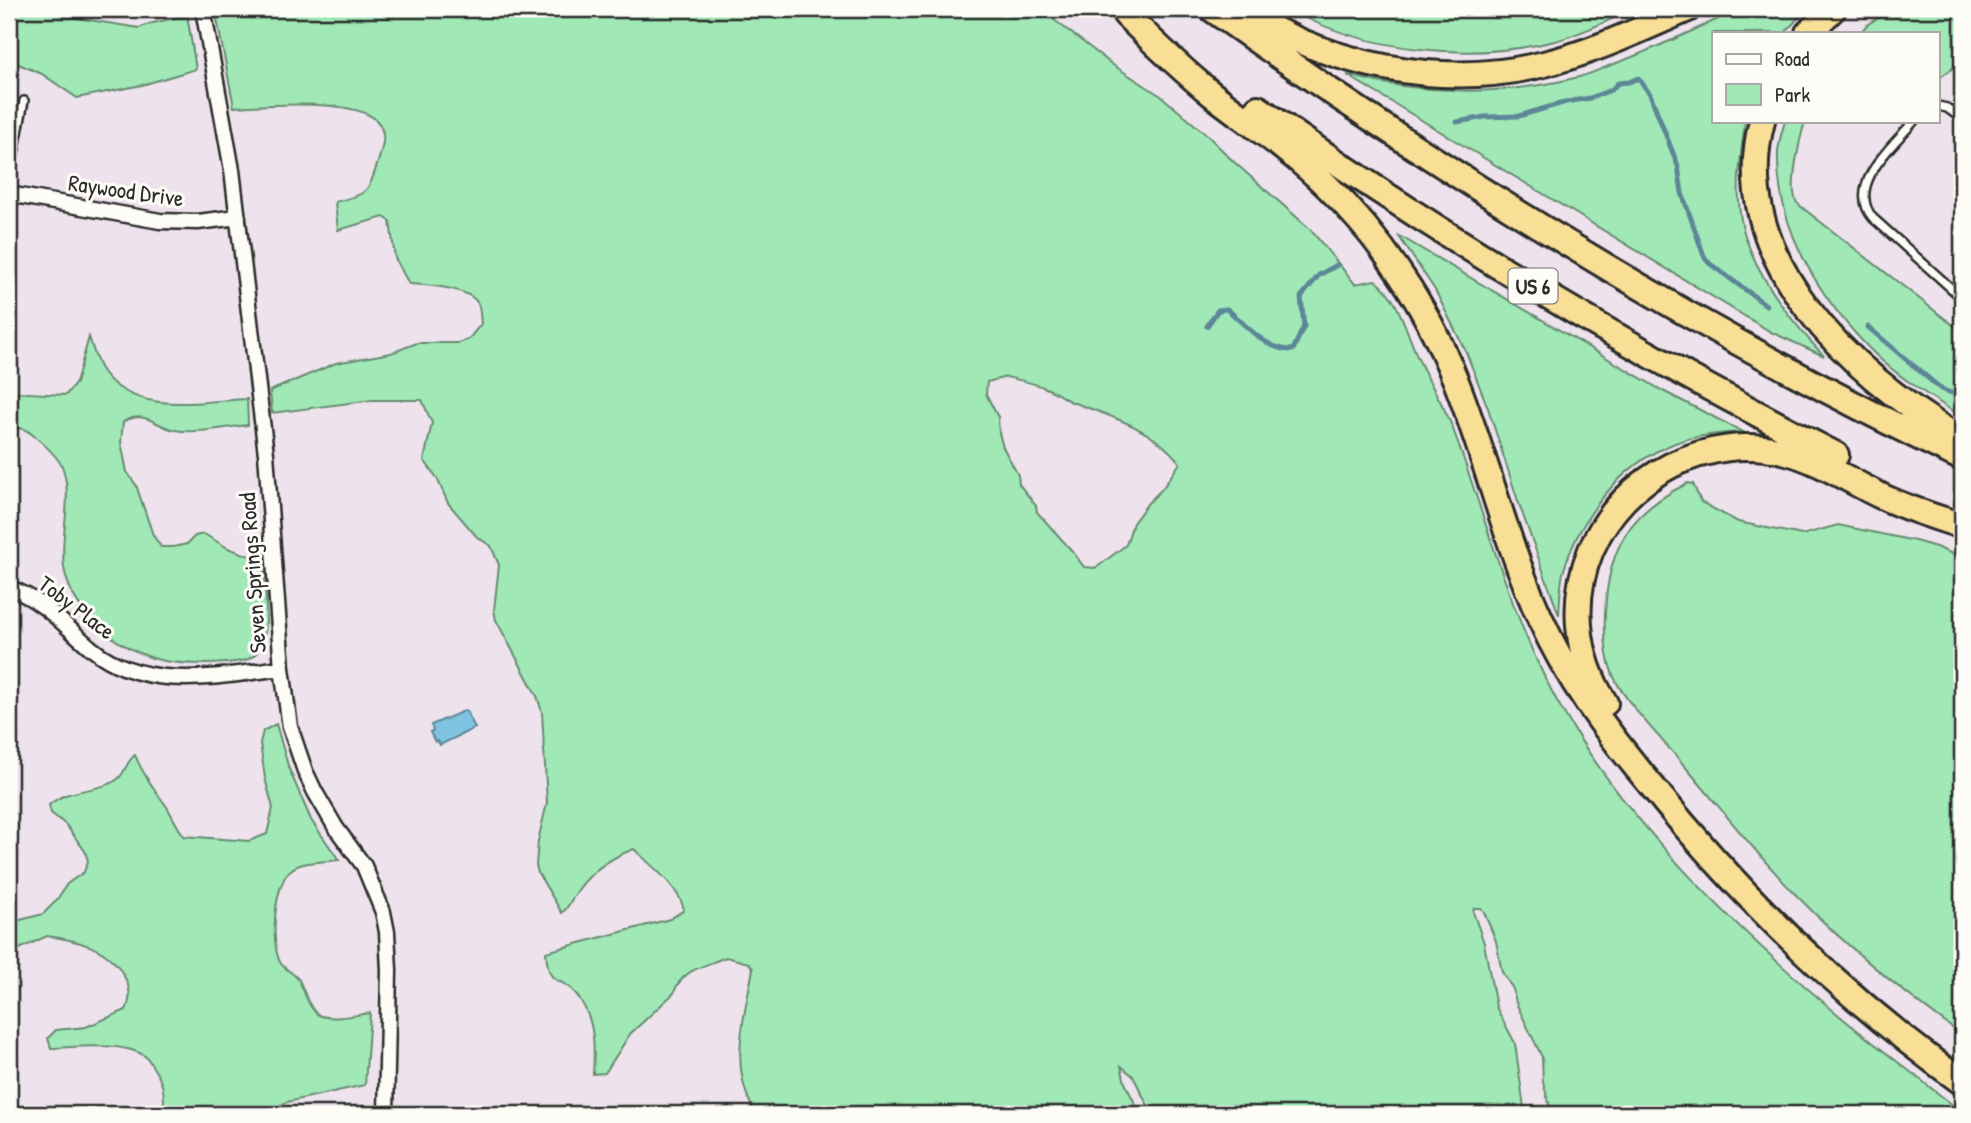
<svg xmlns="http://www.w3.org/2000/svg" width="1971" height="1123" viewBox="0 0 1971 1123" font-family="'Patrick Hand',sans-serif">
	<style>
		.green { fill: #a0e9b7; stroke: #668a71; stroke-width: 2; fill-rule: evenodd }
		.water { fill: #7ec3df; stroke: #5d8697; stroke-width: 2 }
		.lines { fill: none; stroke-linecap: round; stroke-linejoin: round }
		.stream { stroke: #5d8697; stroke-width: 5 }
		.service-casing { stroke: #2b2b2b; stroke-width: 12 }
		.minor-casing { stroke: #2b2b2b; stroke-width: 19 }
		.motorway-casing { stroke: #2b2b2b; stroke-width: 30 }
		.service { stroke: #fdfcf7; stroke-width: 7 }
		.minor { stroke: #fdfcf7; stroke-width: 14 }
		.motorway { stroke: #f9df96; stroke-width: 24 }
		.labels { text-anchor: middle; dominant-baseline: central; stroke-width: 6; stroke-linejoin: round; paint-order: stroke }
		.shield { fill: #fdfcf7; stroke: #6a6a68; stroke-width: 2 }
		.shield-label { font-size: 21px; font-weight: bold; fill: #2b2b2b }
		.street-label { font-size: 23px; fill: #2b2b2b; stroke: #fdfcf7 }
	</style>
	<rect width="100%" height="100%" fill="#eee3ec"/>
	<filter id="ink" filterUnits="userSpaceOnUse"><feTurbulence type="fractalNoise" baseFrequency=".0143" numOctaves="2"/><feDisplacementMap in="SourceGraphic" scale="14" xChannelSelector="R" yChannelSelector="G"/><feConvolveMatrix kernelMatrix="1 2 1 2 8 2 1 2 1" color-interpolation-filters="sRGB"/></filter>
	<g filter="url(#ink)">
		<path class="green" d="M 9,9 L 41,9 L 64,16 L 139,28 L 149,24 L 187,15 L 196,69 L 142,85 L 77,98 L 42,74 L 9,60 Z
			M 215,9 L 1040,9 L 1113,65 L 1161,96 L 1208,136 L 1234,162 L 1310,229 L 1355,284 L 1375,280 C 1399,297 1406,332 1418,358 C 1428,382 1444,404 1453,429 C 1486,518 1511,618 1557,701 C 1625,823 1740,933 1847,1022 C 1873,1043 1899,1063 1926,1084 C 1938,1094 1952,1103 1962,1114 L 1552,1114 L 1543,1082 L 1542,1057 L 1516,1003 L 1513,989 L 1502,972 L 1496,941 L 1484,912 L 1481,908 L 1474,908 L 1473,912 L 1484,943 L 1496,1007 L 1515,1043 L 1524,1108 L 1528,1114 L 1152,1114 L 1133,1076 L 1121,1066 L 1125,1083 L 1140,1114 L 756,1114 C 728,1068 744,1018 753,969 L 749,963 L 726,957 C 706,966 681,969 674,993 L 630,1034 L 605,1073 L 593,1074 C 595,1045 595,1018 576,994 C 559,973 549,991 546,952 L 670,919 L 684,910 C 679,886 651,866 634,849 C 609,858 588,873 574,896 C 569,903 569,907 562,913 L 538,873 L 536,865 L 538,841 L 547,803 L 542,712 L 537,696 L 496,620 L 494,610 L 499,565 L 491,546 L 477,537 L 448,503 L 437,478 L 424,460 L 432,423 L 422,400 L 373,400 L 272,413 L 270,391 L 336,363 L 391,353 L 417,343 L 458,343 L 468,340 L 481,324 C 480,317 481,308 477,302 C 467,287 426,285 409,284 L 395,258 L 390,221 L 384,217 L 338,230 L 335,202 C 368,193 367,195 378,162 C 382,148 388,134 377,121 C 357,98 265,105 234,107 ZM 1006,377 C 1019,380 1035,383 1048,389 C 1056,392 1063,398 1072,402 C 1111,416 1154,429 1180,463 L 1162,489 L 1148,503 L 1133,523 L 1126,545 L 1096,568 L 1084,567 L 1073,552 L 1037,512 L 1036,506 L 1019,484 L 1018,475 L 1003,447 L 999,433 L 998,417 L 986,394 L 987,382 Z
			M 1289,9 L 1634,9 C 1609,20 1582,34 1555,41 C 1472,62 1364,52 1289,9 Z
			M 1741,9 L 1806,9 L 1785,33 L 1714,33 L 1714,121 L 1745,121 C 1741,155 1734,194 1743,229 C 1756,276 1791,321 1824,356 L 1771,332 L 1347,75 C 1423,95 1504,96 1579,77 C 1591,74 1603,68 1614,64 C 1658,48 1699,27 1741,9 Z
			M 1924,9 L 1962,9 L 1962,61 L 1938,79 L 1938,33 L 1861,33 C 1869,14 1906,11 1924,9 Z
			M 1785,121 L 1805,121 C 1800,138 1789,185 1796,201 C 1797,204 1801,206 1804,209 L 1962,332 L 1962,417 C 1934,399 1903,380 1879,358 C 1824,305 1775,231 1778,152 C 1779,142 1782,131 1785,121 Z
			M 1398,235 L 1663,391 L 1743,432 C 1720,433 1696,435 1675,443 C 1620,464 1579,518 1563,573 C 1560,586 1560,601 1559,615 L 1518,501 L 1488,408 L 1466,352 L 1435,290 Z
			M 89,337 C 93,348 96,363 103,372 C 135,416 200,401 247,399 L 248,425 C 225,427 198,434 175,430 C 155,426 145,409 123,422 L 121,442 L 127,472 L 136,485 L 153,535 L 161,547 L 173,547 L 187,544 L 195,536 L 204,534 L 228,548 L 263,561 C 264,587 278,655 242,661 C 216,665 171,666 147,656 C 109,642 70,608 64,567 C 60,538 70,510 66,482 C 65,477 64,471 62,466 C 57,456 31,429 19,428 C 16,428 12,429 9,429 L 9,392 L 66,395 L 76,383 Z
			M 1688,483 L 1693,484 L 1701,502 L 1738,522 L 1802,535 L 1838,525 L 1915,541 L 1936,547 L 1962,558 L 1962,1035 C 1905,994 1849,949 1800,899 C 1757,856 1721,808 1682,763 C 1662,739 1625,703 1613,675 C 1605,656 1604,633 1605,613 C 1608,548 1629,512 1688,483 Z
			M 276,724 L 289,769 L 311,820 L 339,860 C 326,862 302,861 292,869 C 274,881 270,943 280,962 C 284,969 294,973 299,980 C 304,990 310,1013 321,1016 C 336,1020 355,1015 370,1013 L 365,1085 L 287,1102 L 263,1114 L 162,1114 C 166,1099 164,1085 156,1072 C 153,1068 151,1062 147,1058 C 129,1041 75,1047 51,1048 L 48,1038 L 56,1030 L 86,1027 L 126,1010 C 132,996 130,987 123,974 C 108,947 76,940 47,936 L 9,954 L 9,923 L 43,914 L 56,901 L 67,884 L 84,872 L 88,861 L 85,851 L 66,825 L 51,813 L 49,805 C 69,787 95,793 115,781 C 126,775 125,762 135,755 C 143,775 155,790 167,807 C 173,817 177,827 184,836 L 249,841 L 267,834 L 273,808 L 265,778 L 260,743 L 263,731 Z"/>
		<path class="water" d="M 466,710 L 475,728 L 440,745 L 438,741 L 435,742 L 430,732 L 433,730 L 431,725 Z"/>
		<g class="lines">
			<path class="stream" d="M 1457,122 L 1485,117 L 1519,116 L 1566,102 L 1590,98 L 1611,90 L 1618,83 L 1629,82 L 1638,78 L 1650,94 L 1678,166 L 1682,193 L 1704,256 L 1709,263 L 1766,305
				M 1207,326 L 1218,310 L 1227,309 C 1246,325 1266,351 1293,350 L 1304,326 L 1301,297 L 1319,275 L 1337,265
				M 1868,327 L 1941,389 L 1962,397"/>
			<g class="service-casing">
				<path id="service" d="M 1938,106 L 1947,108 L 1962,119
					M 1914,121 C 1894,145 1845,185 1873,218 L 1962,298
					M 9,181 L 24,101"/>
			</g>
			<g class="minor-casing">
				<path id="minor" d="M 203,9 L 232,170 L 266,454 L 282,668 L 290,727 L 305,771 L 315,792 L 336,828 L 364,866 L 383,912 L 387,932 L 389,970 L 386,1114
					M 9,194 L 160,221 L 198,222 L 238,217
					M 9,588 C 41,598 66,627 91,648 C 146,693 218,676 282,668"/>
			</g>
			<g class="motorway-casing">
				<path id="motorway" d="M 1212,9 C 1450,178 1699,332 1962,458
					M 1239,9 C 1327,65 1441,90 1544,64 C 1594,52 1641,29 1688,9
					M 1126,15 C 1154,43 1182,70 1213,95 C 1252,125 1293,152 1327,186 C 1355,213 1381,245 1402,277 C 1473,381 1489,505 1540,618 C 1567,679 1608,734 1651,785 C 1741,897 1845,998 1962,1082
					M 1808,33 L 1833,9
					M 1258,108 C 1441,238 1636,352 1836,455
					M 1762,121 C 1726,261 1854,376 1962,440
					M 1605,703 C 1576,657 1570,600 1591,550 C 1623,475 1707,432 1787,452 C 1821,461 1851,482 1883,497 C 1908,509 1936,517 1962,526"/>
			</g>
			<use href="#service" class="service"/>
			<use href="#minor" class="minor"/>
			<use href="#motorway" class="motorway"/>
		</g>
	</g>
	<g class="labels">
		<rect class="shield" x="1508.5" y="268.5" width="49" height="35" rx="5"/>
		<g class="shield-label">
			<text x="1533" y="286">US 6</text>
		</g>
		<g class="street-label">
			<text transform="translate(126 190) rotate(8)">Raywood Drive</text>
			<text transform="translate(252 573) rotate(-94)">Seven Springs Road</text>
			<text transform="translate(77 607) rotate(37)">Toby Place</text>
		</g>
	</g>
	<rect width="1971" height="1123" fill="none" stroke="#fdfcf7" stroke-width="35"/>
	<rect x="18" y="18" width="1936" height="1088" fill="none" stroke="#2b2b2b" stroke-width="2.5" filter="url(#ink)"/>
	<rect x="1712" y="32" width="228" height="91" fill="#fdfcf7" stroke="#a9a8a5" stroke-width="2"/>
	<rect x="1726" y="54" width="35" height="10" fill="#fdfcf7" stroke="#a9a8a5" stroke-width="2"/>
	<text x="1775" y="66" font-size="21" fill="#2b2b2b">Road</text>
	<rect x="1726" y="84" width="35" height="21" fill="#a0e9b7" stroke="#a9a8a5" stroke-width="2"/>
	<text x="1775" y="102" font-size="21" fill="#2b2b2b">Park</text>
</svg>
